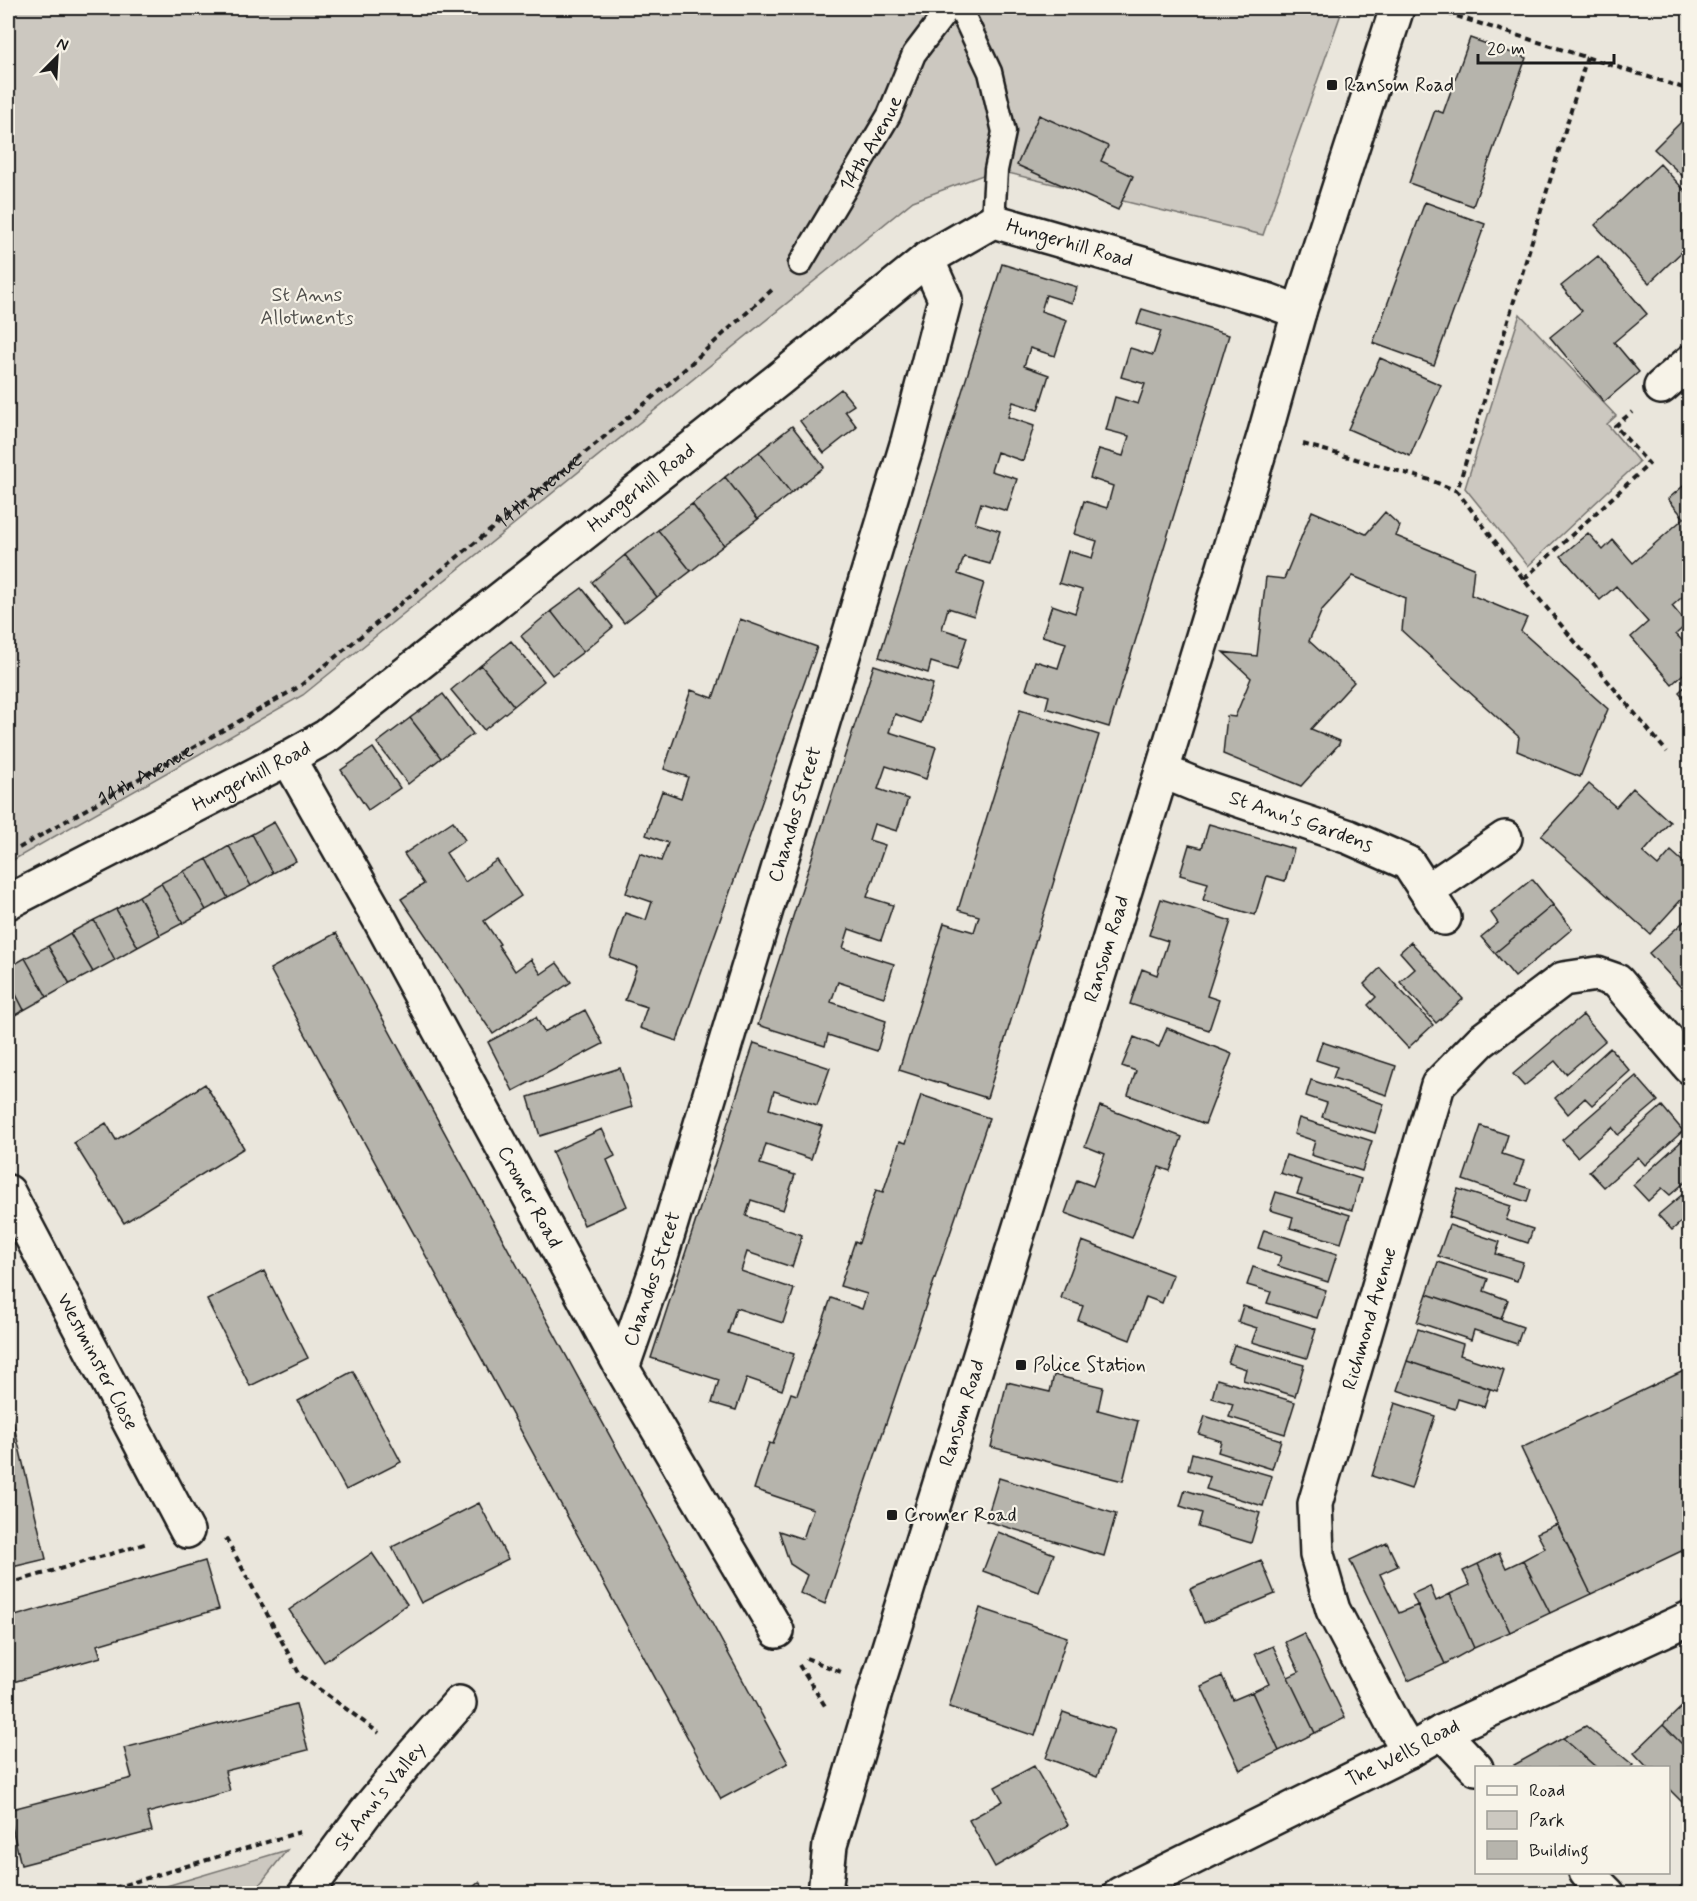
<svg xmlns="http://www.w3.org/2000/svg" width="1697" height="1901" viewBox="0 0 1697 1901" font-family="Mynerve,sans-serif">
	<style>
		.green { fill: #ccc8c0; stroke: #74726e; stroke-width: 1.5 }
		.building { fill: #b6b4ac; stroke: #1c1c1c; stroke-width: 1.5 }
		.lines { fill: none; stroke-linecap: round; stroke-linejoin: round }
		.service-casing { stroke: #1c1c1c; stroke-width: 27 }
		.minor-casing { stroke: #1c1c1c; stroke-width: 38 }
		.tertiary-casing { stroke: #1c1c1c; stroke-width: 38 }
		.path { stroke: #1c1c1c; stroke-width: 4; stroke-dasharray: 6 4.5; stroke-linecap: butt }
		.service { stroke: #f7f3e8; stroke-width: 22 }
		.minor { stroke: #f7f3e8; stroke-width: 33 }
		.tertiary { stroke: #f7f3e8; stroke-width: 33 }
		.poi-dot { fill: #1c1c1c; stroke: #f7f3e8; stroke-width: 2 }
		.labels { text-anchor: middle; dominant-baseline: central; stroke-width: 4.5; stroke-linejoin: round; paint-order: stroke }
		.poi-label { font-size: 20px; fill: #1c1c1c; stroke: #f7f3e8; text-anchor: start }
		.street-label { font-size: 20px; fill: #1c1c1c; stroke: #f7f3e8 }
		.park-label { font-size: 20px; fill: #51504d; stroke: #f7f3e8 }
	</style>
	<rect width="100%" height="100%" fill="#eae6dc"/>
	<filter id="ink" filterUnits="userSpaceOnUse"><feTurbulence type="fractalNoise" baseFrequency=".0167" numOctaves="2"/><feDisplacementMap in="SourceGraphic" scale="12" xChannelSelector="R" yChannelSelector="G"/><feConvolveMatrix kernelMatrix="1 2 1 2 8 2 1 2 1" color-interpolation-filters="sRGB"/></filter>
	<g filter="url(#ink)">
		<path class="green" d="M 8,8 L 1343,8 L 1263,235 L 996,170 L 913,201 L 303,695 L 8,863 Z
			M 1520,314 L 1616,416 L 1607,424 L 1639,462 L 1528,566 L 1465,488 Z
			M 287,1850 L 253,1893 L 143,1893 Z"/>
		<path class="building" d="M 1470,38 L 1526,58 L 1473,206 L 1409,183 L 1435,110 L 1443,113 Z
			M 1690,113 L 1690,183 L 1654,149 Z
			M 1039,115 L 1108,146 L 1101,161 L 1133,176 L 1118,210 L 1017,165 Z
			M 1660,164 L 1690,196 L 1690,244 L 1649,283 L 1595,225 Z
			M 1425,202 L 1485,224 L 1434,365 L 1373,343 Z
			M 1598,256 L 1647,314 L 1614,342 L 1639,372 L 1604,402 L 1550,337 L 1582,311 L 1561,286 Z
			M 1002,264 L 1077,287 L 1072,303 L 1046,295 L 1041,311 L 1067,320 L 1055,356 L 1030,348 L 1024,366 L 1049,375 L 1038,410 L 1013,402 L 1008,417 L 1034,426 L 1023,461 L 997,452 L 991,471 L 1017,479 L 1007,511 L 981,503 L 975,523 L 1000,531 L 990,564 L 964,557 L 958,574 L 984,583 L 974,616 L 948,608 L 942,629 L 967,637 L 957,670 L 931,662 L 928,673 L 879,657 Z
			M 1142,309 L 1229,335 L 1109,727 L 1046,708 L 1049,696 L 1026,689 L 1035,661 L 1058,668 L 1066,643 L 1042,636 L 1052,605 L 1075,613 L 1082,590 L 1059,583 L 1068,551 L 1092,558 L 1097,541 L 1074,534 L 1084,501 L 1107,508 L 1113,486 L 1090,478 L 1099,449 L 1123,456 L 1129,436 L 1106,430 L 1115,397 L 1138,404 L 1145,384 L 1121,377 L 1130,348 L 1153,355 L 1161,331 L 1137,324 Z
			M 1380,358 L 1441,385 L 1410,456 L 1348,429 Z
			M 841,389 L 854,405 L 845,411 L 857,427 L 824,453 L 800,421 Z
			M 792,426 L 824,467 L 791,493 L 759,452 Z
			M 759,452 L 791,493 L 758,519 L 725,477 Z
			M 725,477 L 758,519 L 724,545 L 692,504 Z
			M 1688,482 L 1690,483 L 1690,590 L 1672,606 L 1687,624 L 1676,634 L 1690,649 L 1690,668 L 1672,684 L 1631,637 L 1648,622 L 1616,586 L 1600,600 L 1561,556 L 1588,533 L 1603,550 L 1613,540 L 1633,563 L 1684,518 L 1668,499 Z
			M 692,504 L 724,545 L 691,571 L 658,530 Z
			M 1312,511 L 1366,534 L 1385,512 L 1400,526 L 1396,536 L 1474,568 L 1471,595 L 1527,618 L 1521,631 L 1608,709 L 1580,777 L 1517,751 L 1519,737 L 1402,631 L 1405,598 L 1353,576 L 1322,610 L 1309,641 L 1354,682 L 1311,729 L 1340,741 L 1339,744 L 1301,786 L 1223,754 L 1227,716 L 1235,717 L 1251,678 L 1223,652 L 1257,656 L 1266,577 L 1284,579 Z
			M 658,530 L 691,571 L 657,597 L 625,555 Z
			M 625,555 L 657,597 L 624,623 L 592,582 Z
			M 582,588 L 613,627 L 583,652 L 551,611 Z
			M 551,611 L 583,652 L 552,675 L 521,636 Z
			M 740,619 L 817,647 L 677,1041 L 640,1028 L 647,1007 L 625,1000 L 637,967 L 610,957 L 625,913 L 646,920 L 652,902 L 626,893 L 640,853 L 661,861 L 668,843 L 646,835 L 662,791 L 681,798 L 688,777 L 664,769 L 691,690 L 713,698 Z
			M 511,641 L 544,681 L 514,706 L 481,665 Z
			M 481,665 L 514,706 L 484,730 L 451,690 Z
			M 874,665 L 933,684 L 921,723 L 895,714 L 889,732 L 936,747 L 926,779 L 886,766 L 878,789 L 908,799 L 897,831 L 874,824 L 869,840 L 885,845 L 867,897 L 893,905 L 881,940 L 849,929 L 843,948 L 894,964 L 884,997 L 838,982 L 831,1002 L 886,1021 L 877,1051 L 828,1035 L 825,1046 L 758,1025 Z
			M 1690,682 L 1690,704 L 1679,692 Z
			M 443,694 L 473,734 L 441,758 L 410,718 Z
			M 1020,710 L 1099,735 L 987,1098 L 899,1070 L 944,923 L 974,932 L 979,916 L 958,910 Z
			M 410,718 L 441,758 L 408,784 L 377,743 Z
			M 373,748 L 400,788 L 368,810 L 341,770 Z
			M 1589,784 L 1616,807 L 1633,788 L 1670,822 L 1643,853 L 1658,866 L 1671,851 L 1690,868 L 1690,890 L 1650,934 L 1541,836 Z
			M 453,821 L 465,840 L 446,853 L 465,882 L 497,860 L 521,896 L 484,921 L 500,944 L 498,945 L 515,971 L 531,959 L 541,974 L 557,963 L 571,982 L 493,1034 L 401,899 L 424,884 L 404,854 Z
			M 274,822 L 296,861 L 273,873 L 252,834 Z
			M 1209,824 L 1294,849 L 1285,881 L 1267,876 L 1255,915 L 1203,900 L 1208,883 L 1180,875 L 1189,845 L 1202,848 Z
			M 252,834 L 273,873 L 251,886 L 229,846 Z
			M 229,846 L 251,886 L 228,898 L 207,859 Z
			M 207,859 L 228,898 L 206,910 L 184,871 Z
			M 184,871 L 206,910 L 183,923 L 161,883 Z
			M 1532,879 L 1553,905 L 1495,953 L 1481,937 L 1498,923 L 1491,913 Z
			M 161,883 L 183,923 L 160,935 L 139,896 Z
			M 139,896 L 160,935 L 138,947 L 116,909 Z
			M 1161,899 L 1231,921 L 1207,996 L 1219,1000 L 1209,1030 L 1130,1004 L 1142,969 L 1157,975 L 1168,941 L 1149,935 Z
			M 1553,905 L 1572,929 L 1515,977 L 1495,953 Z
			M 116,909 L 138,947 L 115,960 L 94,920 Z
			M 1690,916 L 1690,997 L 1649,953 Z
			M 94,920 L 115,960 L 93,972 L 70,933 Z
			M 70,933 L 93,972 L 70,984 L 48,946 Z
			M 336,933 L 788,1763 L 721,1799 L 270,969 Z
			M 1411,942 L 1463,999 L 1436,1023 L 1400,982 L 1415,969 L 1400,952 Z
			M 48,946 L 70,984 L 47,997 L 25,958 Z
			M 25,958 L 47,997 L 24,1010 L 8,979 L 8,968 Z
			M 1380,968 L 1433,1025 L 1408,1048 L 1368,1005 L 1376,997 L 1364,984 Z
			M 8,979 L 24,1010 L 8,1019 Z
			M 585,1010 L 603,1044 L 513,1091 L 488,1042 L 536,1017 L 544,1032 Z
			M 1583,1015 L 1605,1041 L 1566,1074 L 1555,1061 L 1524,1086 L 1513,1074 Z
			M 1167,1028 L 1232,1054 L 1205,1124 L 1128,1095 L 1136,1071 L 1122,1066 L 1134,1037 L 1159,1047 Z
			M 1322,1042 L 1396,1066 L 1387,1095 L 1333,1078 L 1337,1067 L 1316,1060 Z
			M 754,1043 L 830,1068 L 817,1105 L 774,1091 L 769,1109 L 822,1126 L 811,1159 L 766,1144 L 760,1164 L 795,1175 L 783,1210 L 751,1200 L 746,1216 L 802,1235 L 792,1267 L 747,1252 L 741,1271 L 794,1289 L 783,1323 L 736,1308 L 728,1333 L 794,1354 L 782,1390 L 747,1378 L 736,1410 L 712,1403 L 719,1380 L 651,1358 Z
			M 1610,1048 L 1630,1071 L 1592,1105 L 1585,1098 L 1568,1114 L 1555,1098 Z
			M 620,1068 L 632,1107 L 540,1136 L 528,1097 Z
			M 1636,1076 L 1658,1101 L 1618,1135 L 1612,1127 L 1577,1157 L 1562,1140 Z
			M 1311,1080 L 1384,1104 L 1375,1133 L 1322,1117 L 1327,1103 L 1306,1096 Z
			M 205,1084 L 244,1148 L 124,1223 L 74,1143 L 106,1123 L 116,1140 Z
			M 921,1095 L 989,1118 L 825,1604 L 800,1593 L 807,1575 L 790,1564 L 779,1531 L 803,1539 L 813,1509 L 754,1489 L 769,1443 L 773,1444 L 791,1393 L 797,1395 L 831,1298 L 862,1309 L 867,1294 L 840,1286 L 855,1241 L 859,1243 L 876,1190 L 883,1192 L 900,1141 L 906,1143 Z
			M 1100,1106 L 1182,1137 L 1170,1171 L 1159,1167 L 1132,1238 L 1065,1213 L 1077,1180 L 1093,1186 L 1105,1154 L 1085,1146 Z
			M 1662,1106 L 1683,1131 L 1645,1165 L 1638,1157 L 1604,1187 L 1589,1171 Z
			M 1299,1118 L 1372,1141 L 1362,1171 L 1311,1155 L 1315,1141 L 1294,1134 Z
			M 1481,1126 L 1508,1135 L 1502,1154 L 1524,1161 L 1516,1184 L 1531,1189 L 1527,1202 L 1463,1180 Z
			M 602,1129 L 615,1156 L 607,1160 L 627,1206 L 584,1225 L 552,1152 Z
			M 1686,1137 L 1690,1141 L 1690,1178 L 1670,1195 L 1662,1188 L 1648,1201 L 1633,1185 Z
			M 1286,1155 L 1361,1179 L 1352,1210 L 1297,1194 L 1302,1180 L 1280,1173 Z
			M 1690,1188 L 1690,1223 L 1686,1218 L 1672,1230 L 1658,1215 Z
			M 1458,1189 L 1511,1206 L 1506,1220 L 1533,1229 L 1528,1243 L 1449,1217 Z
			M 1276,1192 L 1350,1215 L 1341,1243 L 1290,1228 L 1293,1217 L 1270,1210 Z
			M 1449,1225 L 1500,1242 L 1496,1254 L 1523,1262 L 1517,1281 L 1438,1256 Z
			M 1264,1230 L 1337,1254 L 1328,1282 L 1278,1266 L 1281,1256 L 1258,1248 Z
			M 1082,1241 L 1173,1275 L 1162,1303 L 1146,1297 L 1130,1340 L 1078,1320 L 1083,1306 L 1061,1298 Z
			M 1438,1262 L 1488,1279 L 1484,1291 L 1508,1300 L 1501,1319 L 1427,1294 Z
			M 1253,1267 L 1326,1290 L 1317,1318 L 1267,1303 L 1271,1292 L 1247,1285 Z
			M 264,1271 L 308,1358 L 250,1386 L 207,1300 Z
			M 1427,1294 L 1523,1327 L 1517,1344 L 1474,1330 L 1471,1340 L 1417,1322 Z
			M 1243,1306 L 1316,1329 L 1307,1358 L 1252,1342 L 1257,1328 L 1238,1322 Z
			M 1418,1329 L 1463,1344 L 1460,1355 L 1504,1370 L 1497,1391 L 1407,1361 Z
			M 1234,1345 L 1304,1365 L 1295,1396 L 1243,1380 L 1246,1369 L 1228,1363 Z
			M 1407,1361 L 1490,1389 L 1484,1407 L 1458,1399 L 1455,1409 L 1397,1390 Z
			M 1690,1368 L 1690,1547 L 1591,1594 L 1521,1448 Z
			M 353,1371 L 401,1462 L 346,1490 L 298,1401 Z
			M 1054,1375 L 1103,1387 L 1098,1410 L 1138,1421 L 1123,1481 L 991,1447 L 1007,1382 L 1050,1392 Z
			M 1217,1379 L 1295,1402 L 1285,1434 L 1229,1417 L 1233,1404 L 1212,1398 Z
			M 8,1401 L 46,1559 L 8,1568 Z
			M 1395,1403 L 1435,1416 L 1411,1489 L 1372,1476 Z
			M 1205,1416 L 1281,1440 L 1272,1469 L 1218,1452 L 1221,1441 L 1199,1434 Z
			M 1192,1453 L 1272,1476 L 1263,1506 L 1206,1489 L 1210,1477 L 1188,1470 Z
			M 999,1478 L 1116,1514 L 1104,1556 L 986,1521 Z
			M 1185,1490 L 1260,1513 L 1251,1543 L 1198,1527 L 1202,1513 L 1180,1506 Z
			M 479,1503 L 508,1559 L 421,1603 L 392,1547 Z
			M 1557,1524 L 1591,1594 L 1550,1613 L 1523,1560 L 1545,1548 L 1537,1533 Z
			M 998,1532 L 1054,1554 L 1039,1592 L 983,1571 Z
			M 1387,1543 L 1398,1566 L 1380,1574 L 1399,1613 L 1418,1605 L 1445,1664 L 1408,1681 L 1350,1560 Z
			M 372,1553 L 407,1604 L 324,1662 L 289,1610 Z
			M 1499,1553 L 1506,1568 L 1523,1560 L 1550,1613 L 1510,1632 L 1478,1564 Z
			M 1261,1560 L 1275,1594 L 1204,1623 L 1190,1589 Z
			M 205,1561 L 219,1609 L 97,1645 L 101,1657 L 13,1682 L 8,1662 L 8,1618 Z
			M 1478,1564 L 1510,1632 L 1474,1648 L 1450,1594 L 1470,1585 L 1463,1571 Z
			M 1430,1586 L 1436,1601 L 1450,1594 L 1474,1648 L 1445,1664 L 1412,1594 Z
			M 980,1608 L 1067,1637 L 1035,1736 L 949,1707 Z
			M 1304,1633 L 1345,1718 L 1315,1733 L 1288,1677 L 1299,1672 L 1285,1642 Z
			M 1273,1646 L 1315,1733 L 1279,1751 L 1252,1692 L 1269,1684 L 1255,1654 Z
			M 1222,1676 L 1233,1700 L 1252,1692 L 1279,1751 L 1240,1770 L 1201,1686 Z
			M 1690,1699 L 1690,1752 L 1663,1725 Z
			M 296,1704 L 308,1750 L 225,1771 L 230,1791 L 147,1813 L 152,1831 L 21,1865 L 8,1810 L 132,1778 L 124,1748 Z
			M 1063,1712 L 1114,1730 L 1097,1777 L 1046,1758 Z
			M 1663,1725 L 1690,1752 L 1690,1805 L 1687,1807 L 1668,1788 L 1668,1768 L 1648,1768 L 1634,1753 Z
			M 1586,1726 L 1633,1765 L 1630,1768 L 1597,1768 L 1563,1738 Z
			M 1563,1738 L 1597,1768 L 1517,1768 L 1514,1765 Z
			M 1034,1766 L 1068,1825 L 995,1867 L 969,1820 L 1003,1801 L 995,1787 Z
			M 1690,1877 L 1690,1894 L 1681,1894 L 1677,1890 Z
			M 479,1882 L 488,1894 L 465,1894 Z"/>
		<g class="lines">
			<g class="service-casing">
				<g id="service">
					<path d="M 960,8 L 990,72 L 1004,132 L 996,170 L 993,221"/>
					<path id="s2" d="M 800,264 L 889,115 L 914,54 L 949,8"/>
				</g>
			</g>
			<g class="minor-casing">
				<g id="minor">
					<path d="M 1661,387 L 1690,362"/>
					<path id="s3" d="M 288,758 L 380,920 L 622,1368 L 777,1631"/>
					<path id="s4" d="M 1162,771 L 1201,787 L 1349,837 L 1408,863 L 1444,918"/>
					<path d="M 1427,891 L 1505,838"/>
					<path id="s5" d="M 8,902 L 288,758 L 327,736 L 778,380 L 927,259 L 993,221 L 1267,300 L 1299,312"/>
					<path id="s6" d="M 8,1192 L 187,1531"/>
					<path id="s7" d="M 622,1368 L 661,1256 L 908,441 L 945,299 L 927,259"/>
					<path d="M 1442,1732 L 1476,1768"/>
					<path id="s8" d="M 1409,1751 L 1395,1728 L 1333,1610 L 1317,1555 L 1315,1504 L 1438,1085 L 1481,1041 L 1563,979 L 1597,974 L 1617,981 L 1690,1067"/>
					<path d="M 1586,1872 L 1608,1894"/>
					<path id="s9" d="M 305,1894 L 365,1813 L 411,1757 L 459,1703"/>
				</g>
			</g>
			<g class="tertiary-casing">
				<g id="tertiary">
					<path id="s10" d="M 825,1894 L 830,1845 L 877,1686 L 1162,771 L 1265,433 L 1299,312 L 1397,8"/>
					<path id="s11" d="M 1120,1894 L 1409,1751 L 1442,1732 L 1690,1618"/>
				</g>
			</g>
			<g class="path">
				<path d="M 1437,10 L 1690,90"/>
				<path d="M 1587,57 L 1457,491 L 1531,589 L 1667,752"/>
				<path d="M 1303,444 L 1430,480 L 1457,491"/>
				<path d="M 1524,579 L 1649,464 L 1615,426 L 1632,412"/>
				<path id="s1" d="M 19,848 L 300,686 L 665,387 L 774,288"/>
				<path d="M 226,1538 L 300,1675 L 379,1733"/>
				<path d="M 8,1584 L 148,1543"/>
				<path d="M 806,1658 L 841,1672"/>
				<path d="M 799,1665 L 827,1709"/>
				<path d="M 30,1885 L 33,1894"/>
				<path d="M 94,1894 L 300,1832"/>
			</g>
			<use href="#service" class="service"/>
			<use href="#minor" class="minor"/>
			<use href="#tertiary" class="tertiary"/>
		</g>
	</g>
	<g class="poi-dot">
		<rect x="1326" y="79" width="12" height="12" rx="3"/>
		<rect x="1015" y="1359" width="12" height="12" rx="3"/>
		<rect x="886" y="1509" width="12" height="12" rx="3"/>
	</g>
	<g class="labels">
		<g class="poi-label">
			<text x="1344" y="85">Ransom Road</text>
			<text x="1033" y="1365">Police Station</text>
			<text x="904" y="1515">Cromer Road</text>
		</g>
		<g class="street-label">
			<text stroke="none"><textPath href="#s2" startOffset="140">14th Avenue</textPath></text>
			<text stroke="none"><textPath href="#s5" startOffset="1282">Hungerhill Road</textPath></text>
			<text stroke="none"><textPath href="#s5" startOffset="760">Hungerhill Road</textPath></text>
			<text stroke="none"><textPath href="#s1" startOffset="632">14th Avenue</textPath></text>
			<text stroke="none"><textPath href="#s1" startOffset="146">14th Avenue</textPath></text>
			<text stroke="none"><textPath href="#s5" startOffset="274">Hungerhill Road</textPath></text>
			<text stroke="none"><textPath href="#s7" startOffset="580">Chandos Street</textPath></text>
			<text stroke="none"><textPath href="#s4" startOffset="148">St Ann's Gardens</textPath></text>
			<text stroke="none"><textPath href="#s10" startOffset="987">Ransom Road</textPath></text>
			<text stroke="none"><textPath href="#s3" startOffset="501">Cromer Road</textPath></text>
			<text stroke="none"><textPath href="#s7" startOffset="94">Chandos Street</textPath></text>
			<text stroke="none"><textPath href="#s8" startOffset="462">Richmond Avenue</textPath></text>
			<text stroke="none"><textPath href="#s6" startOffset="192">Westminster Close</textPath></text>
			<text stroke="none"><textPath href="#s10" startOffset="501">Ransom Road</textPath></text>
			<text stroke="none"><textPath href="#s11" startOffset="316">The Wells Road</textPath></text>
			<text stroke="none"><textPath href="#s9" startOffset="123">St Ann's Valley</textPath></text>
		</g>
		<g class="park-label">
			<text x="307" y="295">St Anns<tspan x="307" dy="23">Allotments</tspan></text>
		</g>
	</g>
	<rect width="1697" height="1901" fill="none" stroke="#f7f3e8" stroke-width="30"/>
	<rect x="15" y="15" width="1667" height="1871" fill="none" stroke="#1c1c1c" stroke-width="2" filter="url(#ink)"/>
	<rect x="1475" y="1766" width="195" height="108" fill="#f7f3e8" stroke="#9f9d96" stroke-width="1.5"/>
	<rect x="1487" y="1786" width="30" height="9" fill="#f7f3e8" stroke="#9f9d96" stroke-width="1.5"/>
	<text x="1529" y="1796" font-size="18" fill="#1c1c1c">Road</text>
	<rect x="1487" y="1811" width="30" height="18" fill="#ccc8c0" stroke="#9f9d96" stroke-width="1.5"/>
	<text x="1529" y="1826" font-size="18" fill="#1c1c1c">Park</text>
	<rect x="1487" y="1841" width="30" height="18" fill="#b6b4ac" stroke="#9f9d96" stroke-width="1.5"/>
	<text x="1529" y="1856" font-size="18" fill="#1c1c1c">Building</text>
	<g transform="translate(57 57) rotate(24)" stroke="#f7f3e8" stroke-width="4.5" paint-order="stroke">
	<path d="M0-4.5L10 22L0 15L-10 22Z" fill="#1c1c1c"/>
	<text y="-9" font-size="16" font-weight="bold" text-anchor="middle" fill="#1c1c1c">N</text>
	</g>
	<path d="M1478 54v9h136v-9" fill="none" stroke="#1c1c1c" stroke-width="3"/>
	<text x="1487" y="54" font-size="18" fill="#1c1c1c" stroke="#f7f3e8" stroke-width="4.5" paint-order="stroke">20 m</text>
</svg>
